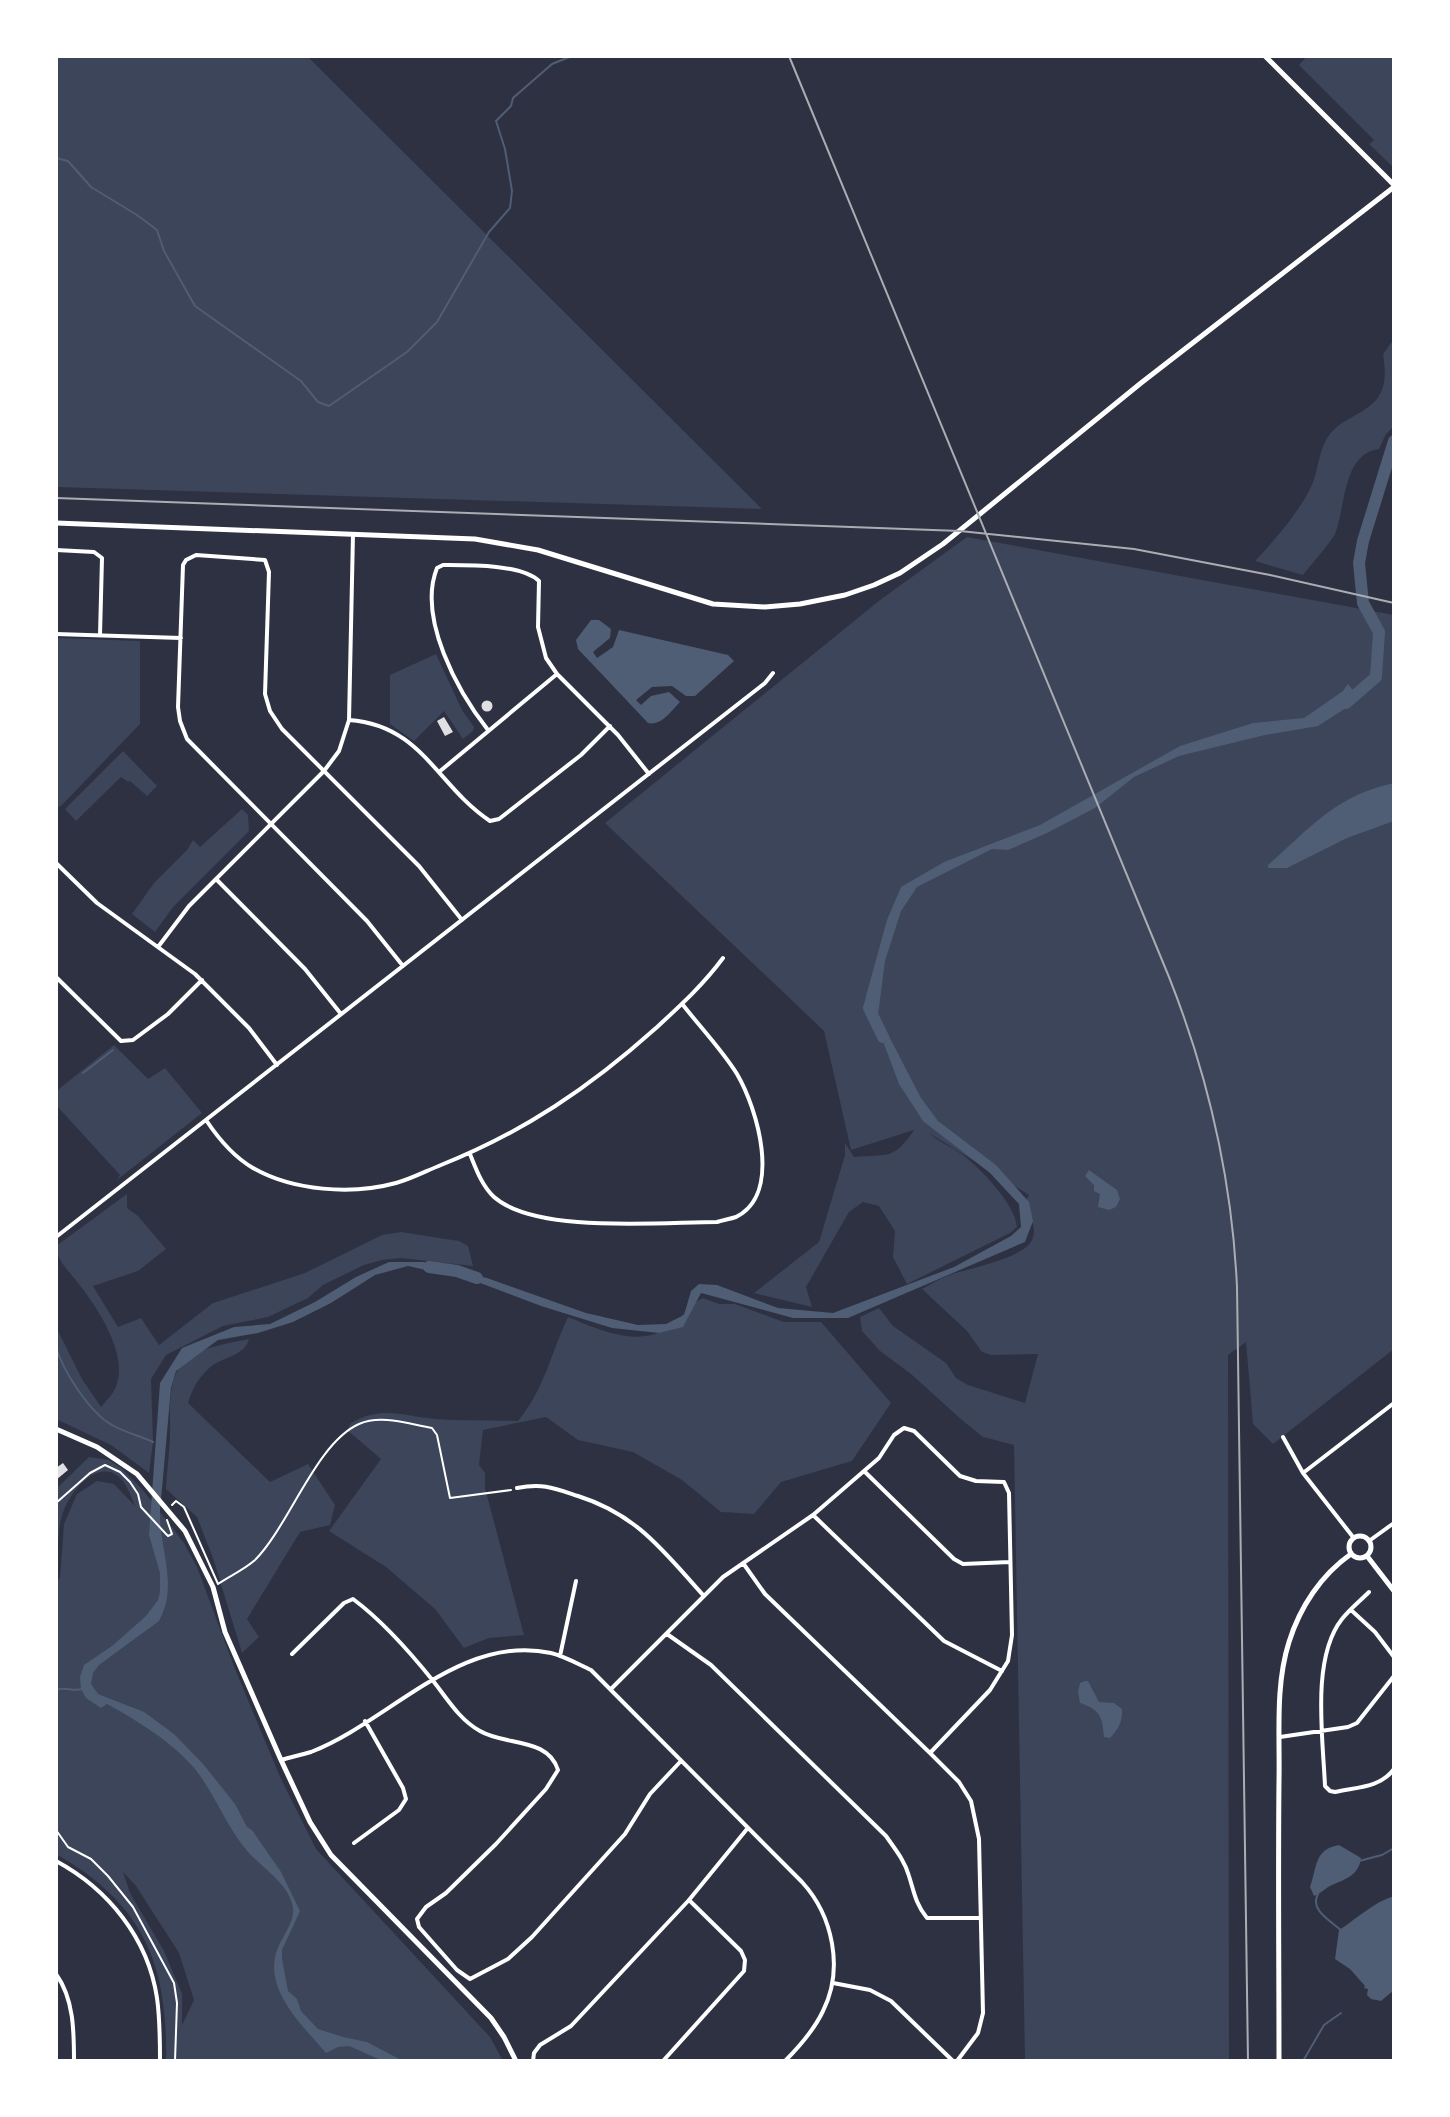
<svg xmlns="http://www.w3.org/2000/svg" width="1450" height="2117" viewBox="0 0 1450 2117" font-family="'Public Sans',sans-serif">
	<style>
		.green { fill: #3c4559; fill-rule: evenodd }
		.water { fill: #4f5d75 }
		.lines { fill: none; stroke-linecap: round; stroke-linejoin: round }
		.stream { stroke: #4f5d75; stroke-width: 2 }
		.river { stroke: #4f5d75; stroke-width: 12 }
		.building { fill: #e0e0e3 }
		.path { stroke: #fff; stroke-width: 2 }
		.minor { stroke: #fff; stroke-width: 4 }
		.tertiary { stroke: #fff; stroke-width: 5 }
		.secondary { stroke: #fff; stroke-width: 5 }
		.rail { stroke: #abadb3; stroke-width: 2 }
	</style>
	<rect width="100%" height="100%" fill="#2d3142"/>
	<path class="green" d="M 56,56 L 307,56 L 762,509 L 56,487 Z
		M 1307,56 L 1394,56 L 1394,168 L 1369,144 L 1374,140 L 1299,65 Z
		M 1394,339 L 1394,426 L 1386,434 L 1379,449 C 1342,454 1346,507 1335,534 C 1332,541 1310,566 1303,575 L 1255,561 C 1276,538 1297,515 1311,487 C 1319,470 1318,449 1330,434 C 1342,418 1367,414 1379,396 C 1387,383 1385,368 1383,354 Z
		M 967,537 L 1394,615 L 1394,1349 L 1273,1444 L 1253,1424 L 1246,1342 L 1228,1355 L 1229,2061 L 1025,2061 L 1014,1445 L 983,1437 L 963,1421 L 911,1374 L 880,1351 L 862,1331 L 860,1317 L 879,1308 L 893,1326 L 946,1363 L 956,1378 L 968,1385 L 1025,1403 L 1038,1354 L 991,1355 L 982,1352 L 967,1331 L 922,1289 C 931,1284 941,1278 950,1275 C 969,1268 1023,1259 1032,1240 C 1038,1227 1029,1215 1023,1204 L 1029,1195 L 929,1133 C 937,1141 950,1146 960,1153 C 979,1166 1016,1205 1017,1227 L 1010,1233 L 907,1284 L 893,1257 L 895,1231 L 879,1206 L 863,1202 L 849,1212 L 806,1287 L 812,1307 L 754,1293 L 819,1242 L 845,1155 L 845,1143 L 854,1157 C 888,1154 894,1160 914,1130 L 851,1150 L 824,1031 L 605,823 L 880,600 Z
		M 56,638 L 140,641 L 140,724 L 61,806 L 56,807 Z
		M 436,654 L 462,710 L 474,727 L 473,731 L 463,739 L 444,711 L 414,741 L 390,724 L 390,675 Z
		M 123,751 L 157,786 L 147,796 L 130,781 L 128,782 L 121,777 L 76,821 L 65,809 Z
		M 242,809 L 248,815 L 249,831 L 173,907 L 155,932 L 132,914 L 154,883 L 187,850 L 193,840 L 200,847 Z
		M 114,1045 L 148,1079 L 165,1068 L 202,1113 L 117,1180 L 120,1175 L 56,1105 L 56,1093 L 60,1088 Z
		M 127,1194 L 127,1208 L 138,1216 L 166,1249 L 138,1271 L 93,1286 L 118,1327 L 141,1318 L 159,1345 L 213,1303 L 305,1273 L 382,1235 L 401,1232 L 459,1241 L 468,1246 L 473,1266 L 401,1258 L 382,1260 L 364,1265 L 323,1285 L 308,1298 L 268,1317 L 223,1326 L 166,1355 L 151,1379 L 153,1442 L 149,1473 L 111,1445 L 56,1419 L 56,1327 L 82,1379 L 101,1407 C 106,1401 114,1393 116,1386 C 129,1355 97,1307 78,1283 C 70,1272 56,1260 56,1246 Z
		M 703,1298 L 719,1304 L 735,1304 L 784,1322 L 821,1322 L 891,1403 L 852,1461 L 781,1482 L 754,1514 L 721,1512 L 682,1480 L 633,1452 L 578,1440 L 546,1417 L 483,1430 L 479,1465 L 485,1473 L 485,1488 L 524,1635 L 489,1638 L 464,1648 L 435,1609 L 386,1567 L 329,1531 L 381,1459 L 347,1430 L 351,1423 C 381,1405 405,1416 436,1419 C 463,1421 491,1420 518,1421 C 544,1390 551,1353 568,1317 C 600,1330 637,1348 670,1327 C 682,1318 689,1304 703,1298 Z
		M 249,1339 C 245,1355 225,1357 213,1365 C 200,1375 193,1387 188,1403 L 270,1482 L 308,1464 L 335,1505 L 330,1525 L 300,1532 L 247,1619 L 259,1637 L 242,1653 L 213,1558 L 197,1517 L 166,1489 C 167,1466 171,1443 170,1420 C 169,1354 189,1351 249,1339 Z
		M 89,1457 L 109,1460 L 121,1468 L 142,1489 L 184,1543 L 197,1567 L 235,1669 L 281,1779 L 316,1849 L 490,2037 L 503,2061 L 166,2061 C 168,1963 143,1904 56,1854 L 56,1582 L 60,1578 L 64,1524 L 77,1494 L 97,1481 L 114,1484 L 135,1506 C 130,1495 126,1480 115,1474 C 93,1463 71,1492 64,1510 C 56,1531 58,1558 56,1580 L 56,1489 ZM 123,1872 L 136,1886 L 179,1953 L 194,2000 L 182,2025 L 182,1994 L 164,1951 L 130,1893 Z"/>
	<path class="water" d="M 591,620 L 599,620 L 611,629 L 610,638 L 593,652 L 597,658 L 613,647 L 619,630 L 728,655 L 734,661 L 695,696 L 686,696 L 672,686 L 652,687 L 636,700 L 641,705 L 651,696 L 669,692 L 680,702 C 671,711 662,726 648,723 L 578,649 L 576,640 Z
		M 1348,684 L 1360,699 L 1318,726 L 1265,735 L 1179,756 L 1134,777 L 1095,808 L 1047,833 L 1008,850 L 992,849 L 917,887 L 901,911 L 885,961 L 878,1015 L 921,1098 L 938,1121 L 996,1165 L 1029,1202 L 1033,1221 L 1025,1242 L 848,1318 L 793,1318 L 701,1293 L 683,1327 L 659,1333 L 612,1328 L 541,1306 L 475,1281 L 408,1266 L 375,1275 L 331,1303 L 293,1322 L 258,1333 L 218,1340 L 176,1371 L 171,1388 L 160,1511 C 159,1549 179,1585 159,1621 L 99,1665 L 93,1673 L 91,1684 L 98,1694 L 144,1712 L 174,1734 L 204,1765 L 235,1804 L 247,1827 L 252,1830 L 281,1872 L 300,1911 L 282,1950 L 282,1959 L 288,1991 L 297,1999 L 301,2011 L 318,2029 L 343,2037 L 367,2042 L 403,2061 L 383,2061 L 349,2046 L 338,2047 L 326,2053 C 304,2027 265,1992 276,1953 C 280,1939 295,1923 293,1908 C 290,1883 258,1866 244,1847 C 225,1823 214,1793 195,1769 C 172,1742 138,1721 107,1704 L 101,1708 L 86,1698 L 81,1689 L 80,1677 L 84,1665 L 112,1646 L 146,1616 L 158,1600 L 160,1592 L 160,1573 L 149,1535 L 160,1383 L 182,1348 L 234,1327 L 270,1324 L 315,1302 L 356,1277 L 389,1262 L 424,1262 L 444,1270 L 487,1278 L 586,1313 L 638,1325 L 666,1324 L 684,1315 L 691,1291 L 699,1284 L 717,1285 L 778,1308 L 833,1313 L 954,1267 L 1011,1236 L 1021,1227 L 1019,1204 L 990,1173 L 923,1121 L 899,1084 L 866,996 L 887,920 L 901,887 L 944,862 L 1040,825 L 1180,746 L 1253,723 L 1304,718 L 1343,691 Z
		M 1394,783 L 1394,821 L 1347,838 L 1287,868 L 1268,868 L 1268,865 C 1309,829 1336,795 1394,783 Z
		M 1089,1170 L 1117,1190 L 1120,1199 L 1116,1207 L 1109,1210 L 1098,1207 L 1100,1194 L 1094,1191 L 1094,1185 L 1085,1176 Z
		M 1085,1681 L 1088,1681 L 1099,1702 L 1114,1703 L 1122,1709 C 1123,1721 1118,1730 1110,1738 L 1104,1737 C 1102,1717 1101,1710 1080,1703 L 1078,1692 L 1080,1683 Z
		M 1339,1845 L 1361,1858 C 1359,1875 1346,1879 1332,1885 C 1325,1888 1322,1893 1314,1896 L 1310,1887 C 1317,1868 1314,1849 1339,1845 Z
		M 1394,1896 L 1394,1990 L 1381,2001 L 1371,1999 L 1367,1995 L 1368,1989 L 1364,1988 L 1365,1986 L 1350,1969 L 1335,1959 L 1339,1930 C 1358,1918 1372,1903 1394,1896 Z"/>
	<g class="lines">
		<path class="stream" d="M 56,158 L 68,161 L 91,187 L 137,215 L 157,230 L 164,251 L 195,306 L 301,381 L 318,402 L 329,406 L 407,352 L 437,322 L 489,232 L 510,208 L 512,191 L 505,149 L 496,121 L 511,106 L 513,98 L 552,64 L 572,56
			M 83,1073 L 113,1050
			M 56,1347 C 63,1371 90,1413 112,1425 C 124,1432 140,1436 153,1442
			M 56,1690 C 65,1686 72,1692 82,1689
			M 1359,1861 L 1382,1855 L 1394,1848
			M 1318,1894 C 1309,1910 1331,1921 1342,1931
			M 1303,2061 L 1324,2025 L 1341,2013"/>
		<path class="river" d="M 1346,703 L 1376,677 L 1379,632 L 1363,603 L 1359,563 L 1363,541 L 1394,441
			M 874,991 L 869,1008 L 883,1037
			M 429,1267 L 457,1271 L 477,1278"/>
	</g>
	<path class="building" d="M481.5 706a5.5 5.5 0 1 1 11 0a5.5 5.5 0 1 1-11 0Z
		M 444,717 L 453,732 L 445,736 L 437,721 Z
		M 63,1463 L 68,1470 L 56,1480 L 56,1468 Z"/>
	<g class="lines">
		<path class="path" d="M 56,1503 L 90,1473 L 105,1465 L 120,1472 L 130,1482 L 138,1494 L 141,1507 L 167,1535
			M 172,1505 L 176,1501 L 184,1507 L 218,1584 C 230,1576 245,1569 255,1560 C 289,1526 316,1443 359,1424 C 381,1414 409,1424 432,1428 L 437,1435 L 450,1498 L 511,1490
			M 167,1520 L 172,1534 L 168,1536
			M 56,1830 L 68,1847 L 91,1859 L 108,1876 L 133,1907 L 174,1983 L 177,2003 L 175,2061"/>
		<path class="minor" d="M 56,550 L 94,552 L 102,558 L 100,635
			M 56,634 L 181,638
			M 349,720 C 422,725 437,786 490,821 L 499,819 L 581,755 L 610,726
			M 488,730 C 458,692 417,618 437,568 L 443,565 C 468,565 521,564 539,581 L 538,627 L 546,658 L 557,674 L 618,735 L 649,774
			M 439,772 L 557,674
			M 56,863 L 97,903 L 195,974 L 249,1028 L 277,1065
			M 216,879 L 305,969 L 341,1014
			M 158,947 L 189,906 L 324,771 L 339,751 L 349,720 L 353,534
			M 403,966 L 367,921 L 187,739 L 180,721 L 178,707 L 183,565 L 186,560 L 196,555 L 265,560 L 269,572 L 265,694 L 270,711 L 282,729 L 419,866 L 462,920
			M 56,977 L 121,1041 L 133,1040 L 168,1014 L 202,980
			M 206,1120 C 218,1138 234,1157 253,1168 C 293,1191 352,1195 396,1183 C 411,1179 426,1171 441,1165 C 524,1132 590,1087 656,1028 C 681,1005 703,985 723,958
			M 470,1154 C 476,1169 482,1186 494,1197 C 536,1234 661,1222 717,1222 C 723,1220 730,1219 736,1217 C 783,1194 757,1108 737,1074 C 722,1050 701,1028 683,1005
			M 56,1237 L 765,683 L 773,673
			M 1283,1437 L 1303,1473 L 1353,1537
			M 864,1471 L 954,1559 L 963,1564 L 1010,1562
			M 1303,1473 L 1394,1403
			M 517,1488 C 543,1483 554,1488 578,1496 C 638,1515 664,1552 704,1596
			M 813,1515 L 944,1641 L 1002,1671
			M 1369,1541 L 1394,1523
			M 743,1563 L 765,1594 L 930,1753 L 959,1782 L 971,1801 L 979,1839 L 983,2013 L 978,2033 L 957,2061
			M 1369,1592 C 1360,1601 1350,1609 1342,1619 C 1311,1658 1323,1738 1325,1786 L 1330,1791 L 1335,1792 C 1357,1787 1380,1788 1394,1769
			M 1351,1610 L 1375,1632 L 1394,1657
			M 667,1634 L 711,1665 L 886,1836 C 895,1849 905,1861 909,1876 C 914,1892 916,1905 927,1918 L 981,1918
			M 292,1654 L 344,1603 L 353,1599 C 384,1622 410,1652 434,1682 C 448,1700 460,1720 480,1731 C 505,1746 548,1737 558,1770 L 546,1789 L 496,1844 L 446,1893 L 426,1907 L 417,1919 L 419,1927 L 457,1970 L 470,1979 L 508,1959 L 532,1937 L 625,1834 L 650,1794 L 680,1762
			M 560,1656 L 576,1581
			M 612,1688 L 723,1577 L 813,1515 L 879,1458 L 894,1435 L 904,1428 L 914,1431 L 960,1476 L 976,1481 L 1004,1482 L 1009,1493 L 1012,1635 L 1008,1661 L 990,1690 L 930,1753
			M 1280,1737 L 1348,1727 L 1357,1723 L 1394,1676
			M 281,1760 C 291,1757 301,1755 311,1752 C 389,1722 460,1633 551,1653 C 564,1656 578,1664 591,1670 L 802,1882 C 833,1916 844,1969 823,2011 C 814,2030 800,2046 785,2061
			M 354,1843 L 399,1810 L 406,1799 L 403,1788 L 365,1721
			M 56,1861 C 108,1889 148,1938 157,1998 C 160,2019 160,2040 160,2061
			M 56,1974 C 74,1999 74,2032 74,2061
			M 833,1983 L 870,1990 L 891,2001 L 953,2061
			M 533,2061 L 534,2053 L 540,2045 L 571,2026 L 689,1900 L 747,1829
			M 663,2061 L 744,1971 L 745,1960 L 741,1951 L 689,1900"/>
		<path class="tertiary" d="M1349 1547a11 11 0 1 1 22 0a11 11 0 1 1-22 0Z
			M 1367,1556 L 1394,1591
			M 1279,2061 C 1279,1968 1278,1874 1279,1781 C 1280,1735 1275,1686 1289,1642 C 1300,1607 1321,1575 1351,1554"/>
		<path class="secondary" d="M 1265,56 L 1394,185
			M 56,523 L 475,539 L 538,550 L 713,604 L 765,607 L 800,604 L 845,595 L 874,585 L 900,573 L 943,544 L 1141,383 L 1394,187
			M 56,1429 L 97,1447 L 137,1474 L 185,1531 L 213,1587 L 225,1632 L 281,1760 L 310,1822 L 331,1855 L 491,2018 L 504,2037 L 516,2061"/>
		<path class="rail" d="M 789,56 L 1169,977 C 1209,1078 1232,1179 1237,1287 L 1248,2061
			M 56,498 L 960,531 L 1134,549 L 1270,575 L 1394,603"/>
	</g>
	<rect width="1450" height="2117" fill="none" stroke="#ffffff" stroke-width="116"/>
</svg>
